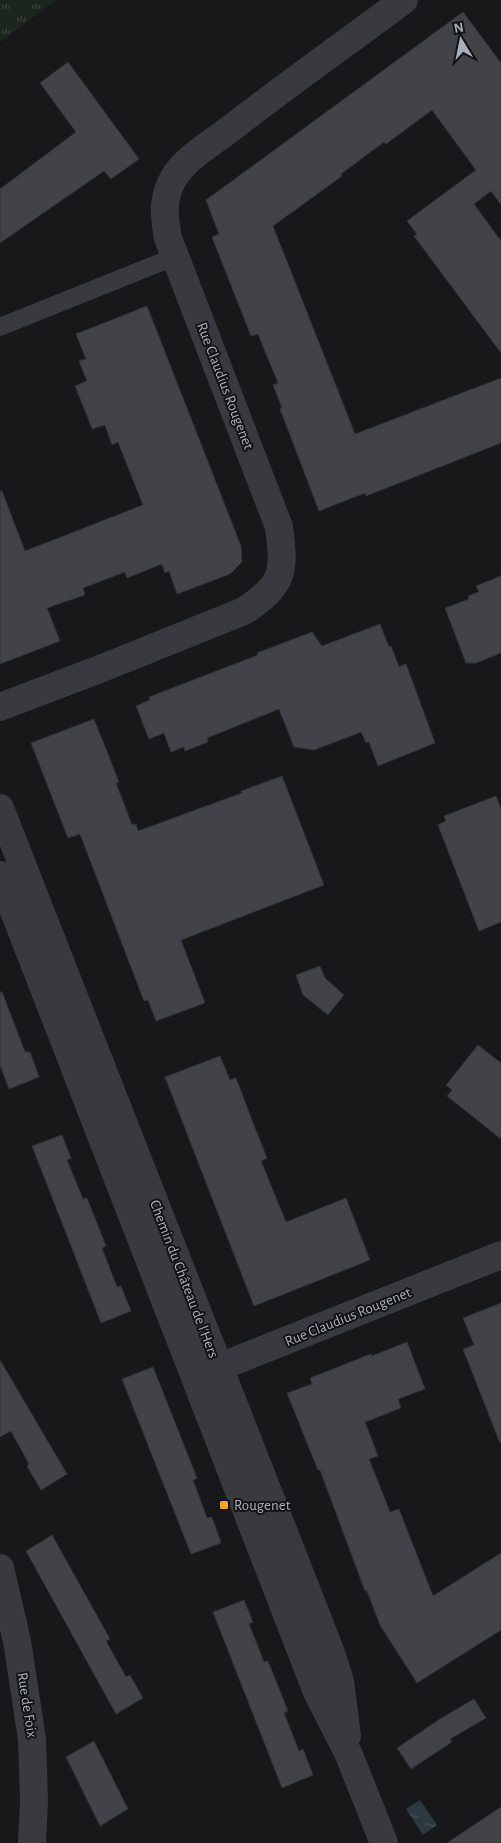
<svg xmlns="http://www.w3.org/2000/svg" width="501" height="1843" viewBox="0 0 501 1843" font-family="'Alegreya Sans',sans-serif">
	<style>
		.park { fill: url(#park-tufts) }
		.water { fill: url(#water-ripples) }
		.building { fill: #424348; stroke: #323237 }
		.lines { fill: none; stroke-linecap: round; stroke-linejoin: round }
		.lane { stroke: #393a40; stroke-width: 18 }
		.street { stroke: #393a40; stroke-width: 28 }
		.poi-dot { fill: #ffa42b; stroke: #131316; stroke-width: 2 }
		.labels { text-anchor: middle; dominant-baseline: central; stroke-width: 4; stroke-linejoin: round; paint-order: stroke }
		.street-label { font-size: 15px; fill: #a9b0bb; stroke: #131316 }
		.poi-label { font-size: 15px; fill: #a9b0bb; stroke: #131316; text-anchor: start }
	</style>
	<defs>
		<pattern id="park-tufts" width="24" height="20" patternUnits="userSpaceOnUse" patternTransform="scale(1.25)"><rect width="24" height="20" fill="#1d261e"/><path d="M3 7l-1-3M5 7V3M7 7l1-3M15 17l-1-3M17 17v-4M19 17l1-3" fill="none" stroke="#3b433d"/></pattern>
		<pattern id="water-ripples" width="26" height="14" patternUnits="userSpaceOnUse" patternTransform="scale(1.25)"><rect width="26" height="14" fill="#2c3940"/><path d="M2 4q2-2 4 0t4 0M15 11q2-2 4 0t4 0" fill="none" stroke="#48535a"/></pattern>
	</defs>
	<rect width="100%" height="100%" fill="#18181a"/>
	<path class="park" d="M 0,0 L 56,0 L 0,42 Z"/>
	<path class="water" d="M 420,1800 L 437,1825 L 423,1835 L 406,1809 Z"/>
	<path class="building" d="M 463,12 L 501,63 L 501,205 L 491,191 L 474,204 L 501,241 L 501,353 L 414,236 L 417,234 L 407,221 L 476,170 L 432,110 L 386,144 L 384,142 L 341,174 L 342,176 L 273,226 L 355,434 L 501,378 L 501,443 L 366,496 L 365,493 L 319,511 L 280,409 L 282,408 L 273,385 L 278,383 L 258,334 L 251,336 L 212,237 L 219,234 L 206,200 Z
		M 68,62 L 139,159 L 111,179 L 104,171 L 0,243 L 0,189 L 76,132 L 40,83 Z
		M 147,306 L 241,546 L 242,562 L 230,574 L 177,594 L 169,571 L 165,573 L 162,564 L 127,578 L 125,572 L 83,588 L 85,595 L 47,608 L 60,641 L 0,664 L 0,491 L 2,491 L 25,551 L 143,505 L 118,442 L 112,445 L 105,425 L 92,429 L 88,418 L 75,386 L 87,381 L 79,361 L 86,359 L 76,334 Z
		M 501,576 L 501,653 L 476,663 L 466,663 L 445,608 L 469,599 L 468,596 L 479,592 L 476,586 Z
		M 380,624 L 389,647 L 391,646 L 399,667 L 406,664 L 435,743 L 378,766 L 369,742 L 366,743 L 361,732 L 314,750 L 294,747 L 279,709 L 207,738 L 208,742 L 185,751 L 184,747 L 171,752 L 164,733 L 149,739 L 136,706 L 150,700 L 149,697 L 258,655 L 257,653 L 312,632 L 322,646 Z
		M 94,719 L 119,782 L 116,783 L 132,825 L 136,824 L 138,831 L 242,793 L 241,791 L 282,776 L 324,885 L 181,940 L 205,1003 L 156,1021 L 148,1000 L 144,1001 L 80,834 L 68,838 L 31,743 Z
		M 496,796 L 501,809 L 501,922 L 479,931 L 438,825 L 446,821 L 444,816 Z
		M 320,966 L 325,978 L 344,995 L 328,1015 L 303,995 L 296,975 Z
		M 0,992 L 2,992 L 25,1052 L 30,1052 L 39,1077 L 9,1089 L 0,1065 Z
		M 478,1045 L 501,1063 L 501,1139 L 447,1096 L 452,1090 L 446,1085 Z
		M 220,1056 L 230,1080 L 236,1078 L 253,1123 L 267,1158 L 261,1161 L 286,1222 L 346,1198 L 370,1260 L 254,1306 L 165,1077 Z
		M 62,1135 L 71,1158 L 67,1160 L 83,1199 L 87,1198 L 106,1246 L 102,1248 L 117,1287 L 121,1286 L 131,1311 L 101,1323 L 32,1146 Z
		M 501,1303 L 501,1443 L 500,1443 L 463,1349 L 474,1345 L 463,1318 Z
		M 407,1342 L 425,1389 L 398,1399 L 401,1408 L 365,1422 L 378,1456 L 369,1459 L 390,1512 L 399,1509 L 433,1596 L 501,1553 L 501,1630 L 417,1683 L 380,1625 L 367,1591 L 365,1591 L 320,1470 L 318,1470 L 287,1393 L 312,1384 L 310,1378 L 371,1354 L 372,1356 Z
		M 0,1360 L 67,1474 L 41,1490 L 27,1466 L 29,1464 L 11,1431 L 0,1437 Z
		M 153,1367 L 197,1478 L 193,1480 L 207,1518 L 212,1517 L 221,1543 L 191,1554 L 122,1379 Z
		M 52,1535 L 110,1639 L 106,1641 L 126,1677 L 130,1675 L 143,1698 L 116,1714 L 26,1551 Z
		M 244,1600 L 253,1622 L 249,1624 L 264,1662 L 268,1661 L 288,1711 L 284,1713 L 299,1751 L 303,1749 L 313,1775 L 282,1788 L 213,1612 Z
		M 474,1699 L 486,1718 L 450,1739 L 452,1742 L 411,1769 L 397,1748 L 440,1719 Z
		M 94,1741 L 128,1809 L 100,1826 L 66,1757 Z
		M 501,1807 L 501,1843 L 447,1843 Z"/>
	<g class="lines">
		<path class="lane" d="M 0,327 L 174,257"/>
		<path class="street" d="M 0,707 L 100,669 L 244,611 C 284,584 285,573 279,527 L 168,238 C 164,217 162,199 173,179 C 185,158 211,144 230,129 C 287,85 346,43 404,0
			M 0,808 L 330,1650 L 340,1681 L 347,1736
			M 0,875 L 317,1692 L 349,1755 L 384,1843
			M 202,1374 L 501,1255
			M 0,1568 L 17,1641 L 32,1739 L 34,1801 L 32,1843"/>
	</g>
	<rect class="poi-dot" x="219" y="1500" width="10" height="10" rx="2.5"/>
	<g class="labels">
		<g class="street-label">
			<text transform="translate(225 386) rotate(69)">Rue Claudius Rougenet</text>
			<text transform="translate(184 1279) rotate(69)">Chemin du Château de l'Hers</text>
			<text transform="translate(348 1317) rotate(-22)">Rue Claudius Rougenet</text>
			<text transform="translate(27 1705) rotate(81)">Rue de Foix</text>
		</g>
		<g class="poi-label">
			<text x="234" y="1505">Rougenet</text>
		</g>
	</g>
	<g transform="translate(461 40) rotate(350)" stroke="#131316" stroke-width="4" paint-order="stroke">
	<path d="M0-4L9 19L0 12L-9 19Z" fill="#a9b0bb"/>
	<text y="-8" font-size="14" font-weight="bold" text-anchor="middle" fill="#a9b0bb">N</text>
	</g>
</svg>
